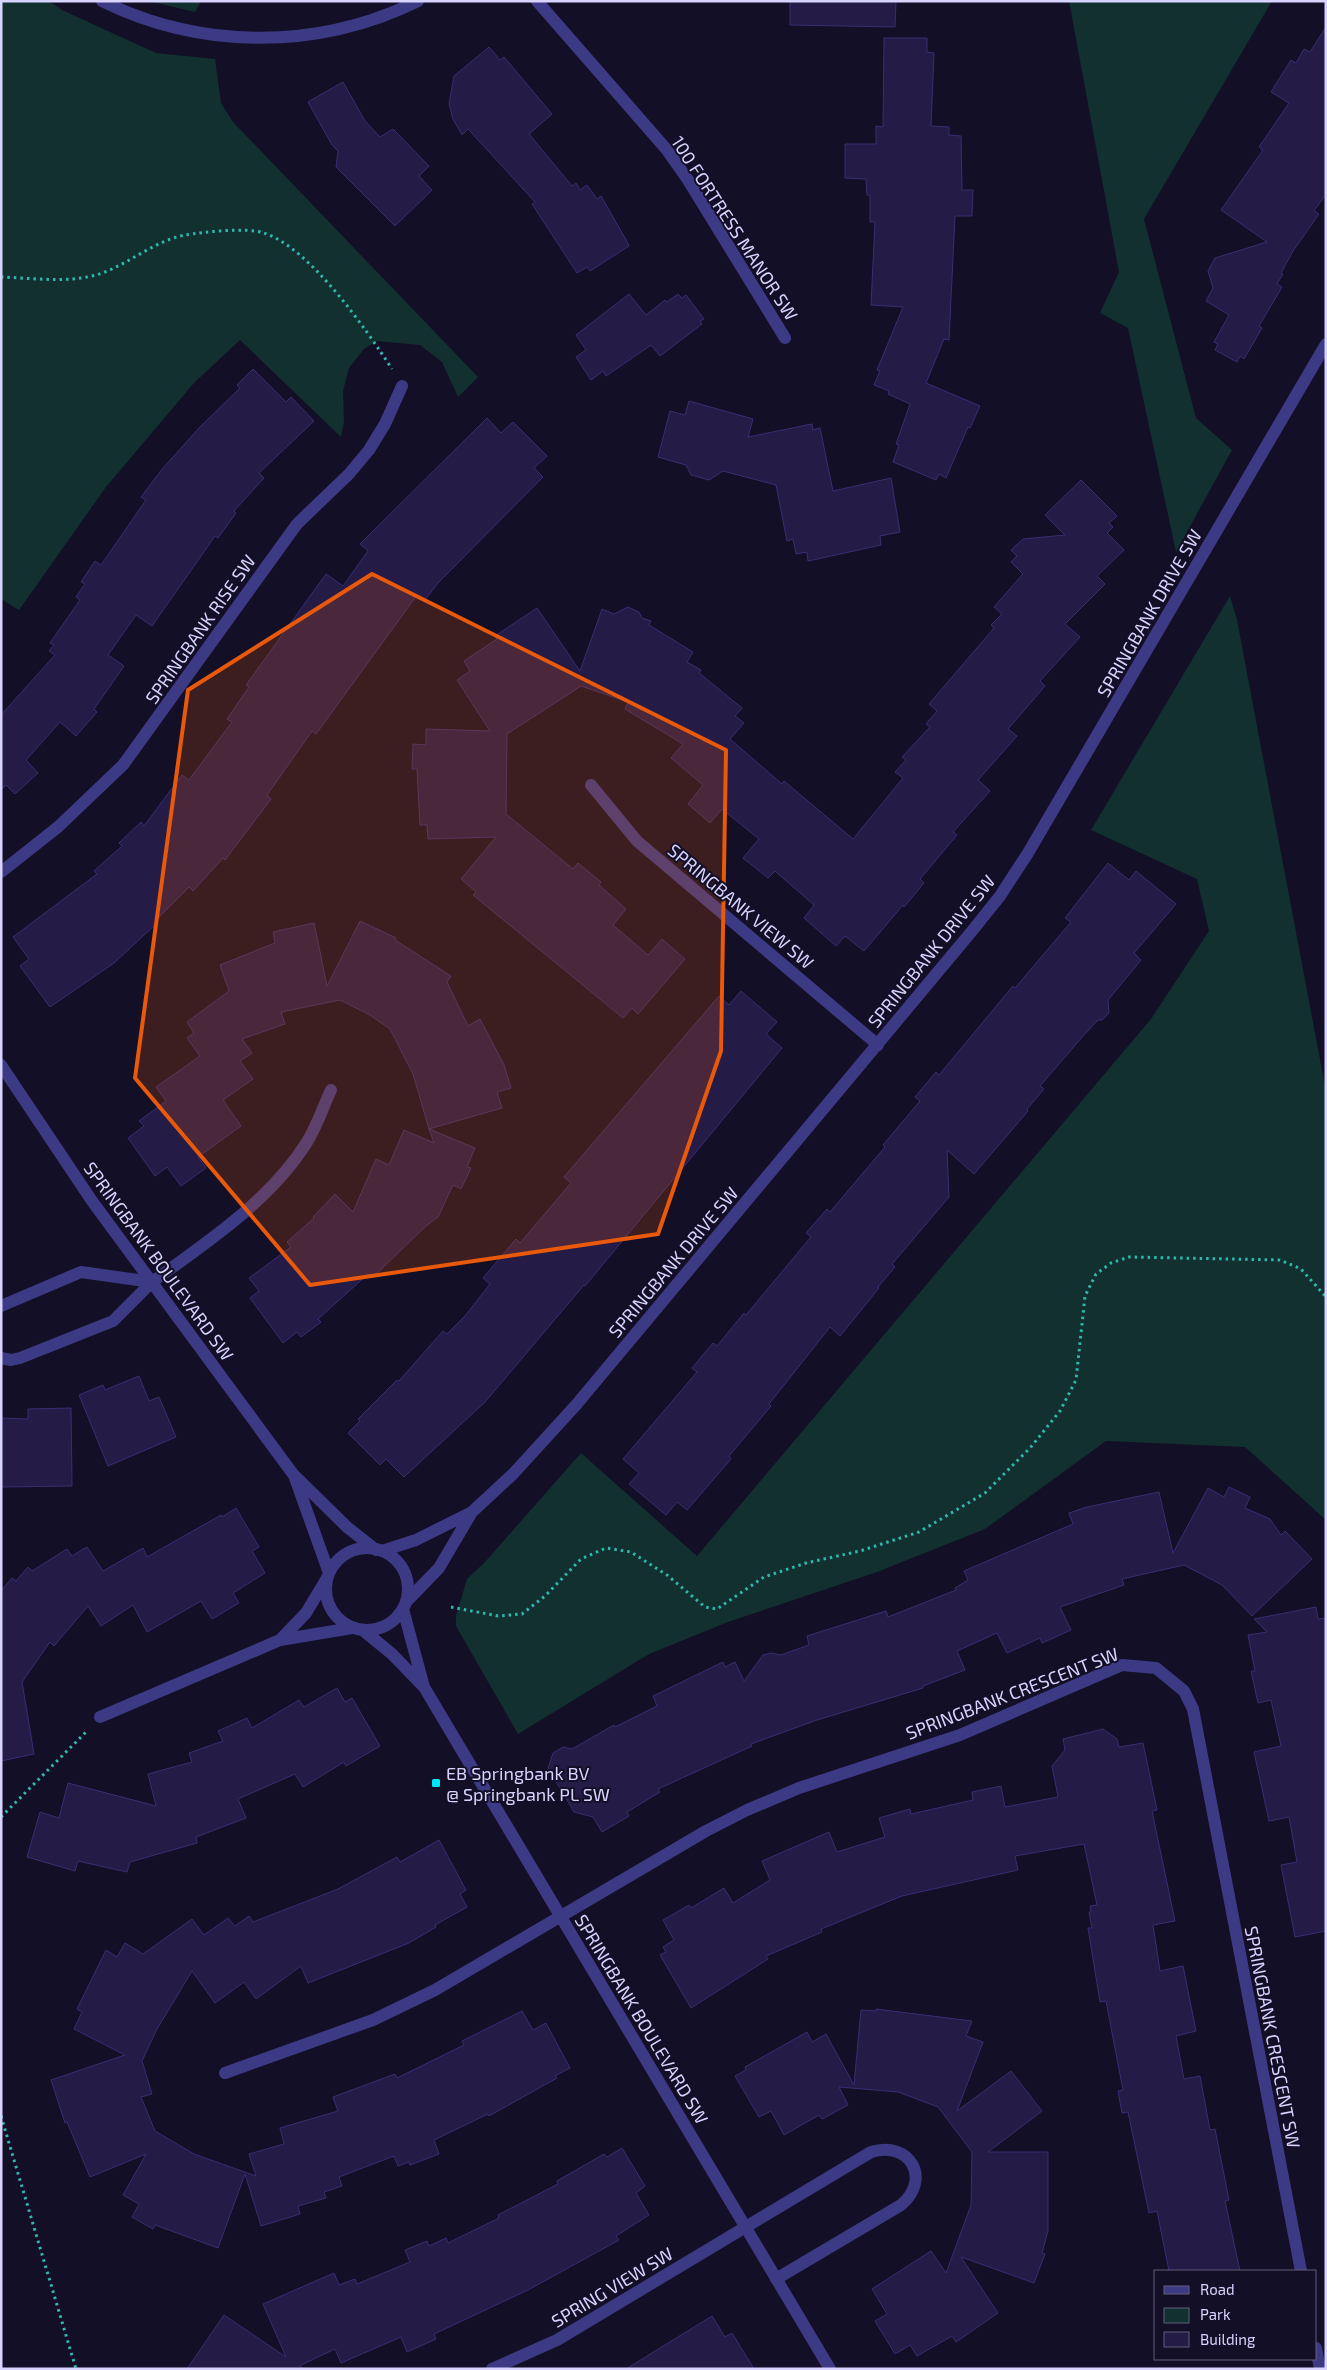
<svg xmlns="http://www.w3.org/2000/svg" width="1327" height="2370" viewBox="0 0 1327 2370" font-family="'Exo 2',sans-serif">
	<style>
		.green { fill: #12302f }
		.building { fill: #241b47; stroke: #3b2d73 }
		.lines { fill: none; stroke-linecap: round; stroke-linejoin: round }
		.path { stroke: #2fb8b0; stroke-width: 3; stroke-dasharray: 2.5 4; stroke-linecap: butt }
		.minor { stroke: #3d3a85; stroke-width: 12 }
		.tertiary { stroke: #3d3a85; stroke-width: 12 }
		.marked { fill: #e8590c; fill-opacity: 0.2; stroke: #e8590c; stroke-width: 4; stroke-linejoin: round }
		.poi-dot { fill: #00e5ff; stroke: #130f26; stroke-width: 2 }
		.labels { text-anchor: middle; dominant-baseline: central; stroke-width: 4; stroke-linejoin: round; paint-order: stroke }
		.street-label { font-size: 18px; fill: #d9d4ff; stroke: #130f26 }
		.poi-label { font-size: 18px; fill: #d9d4ff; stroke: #130f26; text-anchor: start }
	</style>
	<rect width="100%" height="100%" fill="#130f26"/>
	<path class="green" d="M 1,1 L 49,1 L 62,10 L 156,53 L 215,59 L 221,103 L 233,122 L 478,377 L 458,397 L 442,362 L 420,345 L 377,341 L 364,349 L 349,368 L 343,391 L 344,422 L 341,437 L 240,340 L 194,383 L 106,487 L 19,610 L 1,599 Z
		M 148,1 L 201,1 L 195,12 Z
		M 1069,1 L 1272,1 L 1144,219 L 1196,418 L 1232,450 L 1176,552 L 1128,328 L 1100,313 L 1119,272 Z
		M 1230,596 L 1237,620 L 1326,1091 L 1326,1520 L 1245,1447 L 1106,1441 L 985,1529 L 877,1572 L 728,1622 L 649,1654 L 518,1734 L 456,1626 L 456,1616 L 467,1579 L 485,1562 L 581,1453 L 697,1556 L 1151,1019 L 1209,931 L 1197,879 L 1091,830 Z"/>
	<path class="building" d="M 790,1 L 896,1 L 895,27 L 790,25 Z
		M 1326,27 L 1326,194 L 1314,211 L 1319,214 L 1293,251 L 1281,273 L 1283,274 L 1277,284 L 1282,287 L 1259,326 L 1262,328 L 1244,359 L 1240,356 L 1237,362 L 1215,350 L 1218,344 L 1214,342 L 1229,315 L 1206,301 L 1213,288 L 1208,271 L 1215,258 L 1267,242 L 1221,210 L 1263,150 L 1259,147 L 1289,103 L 1271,92 L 1291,60 L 1296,63 L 1304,49 L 1310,52 Z
		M 884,38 L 927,38 L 927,52 L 934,53 L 931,126 L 949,127 L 949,135 L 961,136 L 962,190 L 973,190 L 972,216 L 955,216 L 949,340 L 944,339 L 926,383 L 980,406 L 970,428 L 968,427 L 946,478 L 939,474 L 936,480 L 893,462 L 899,445 L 896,444 L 910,404 L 888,394 L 889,391 L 874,385 L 880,371 L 877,370 L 903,307 L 871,305 L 875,222 L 870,222 L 870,195 L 867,195 L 866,179 L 845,178 L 845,144 L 876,144 L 876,126 L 883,127 Z
		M 489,47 L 500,60 L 504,57 L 552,114 L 529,134 L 572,186 L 576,183 L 580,190 L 587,185 L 597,199 L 601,196 L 625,238 L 629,246 L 590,271 L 587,267 L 577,273 L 532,204 L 535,202 L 468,129 L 462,135 L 453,119 L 449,104 L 454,76 Z
		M 343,82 L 365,121 L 380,137 L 393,129 L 429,166 L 419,176 L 432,190 L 395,226 L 336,167 L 338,151 L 332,145 L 308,102 Z
		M 629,294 L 646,315 L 665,300 L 667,302 L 678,294 L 682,298 L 686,295 L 704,319 L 700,321 L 702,324 L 660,356 L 651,345 L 606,376 L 603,371 L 591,380 L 576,357 L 586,350 L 576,335 Z
		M 253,369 L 286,402 L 291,397 L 314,421 L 259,473 L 264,478 L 234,511 L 236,513 L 218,538 L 215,536 L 152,626 L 136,615 L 108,655 L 124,666 L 94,709 L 97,712 L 76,736 L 60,722 L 26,760 L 38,773 L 15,794 L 6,785 L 1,790 L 1,715 L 55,655 L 49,651 L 54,645 L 50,643 L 80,600 L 76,597 L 85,584 L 81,582 L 95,561 L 101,565 L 146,500 L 141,497 L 163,468 L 200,427 L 240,388 L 237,385 Z
		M 689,401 L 753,419 L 748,437 L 812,424 L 813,430 L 820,428 L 833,491 L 891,478 L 900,532 L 880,536 L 881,545 L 808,561 L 807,552 L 796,554 L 793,539 L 787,541 L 776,485 L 723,471 L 709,480 L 691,475 L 686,465 L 658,457 L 670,411 L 685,415 Z
		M 487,418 L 501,433 L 513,422 L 547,456 L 534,468 L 543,477 L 438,583 L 424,601 L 417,595 L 316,734 L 312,731 L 267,795 L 271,799 L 225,860 L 223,858 L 193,891 L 189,887 L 155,921 L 157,923 L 114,963 L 50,1007 L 20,966 L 29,959 L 13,937 L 97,874 L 94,871 L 122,846 L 119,843 L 141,822 L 144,826 L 182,775 L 189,780 L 232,722 L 227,719 L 249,687 L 246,685 L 326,574 L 343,586 L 368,551 L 360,544 Z
		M 1081,480 L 1117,516 L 1109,523 L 1113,527 L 1107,533 L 1124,550 L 1097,576 L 1105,584 L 1065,624 L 1080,637 L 1040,681 L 1045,686 L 1008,729 L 1017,736 L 978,780 L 990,791 L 953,832 L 957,835 L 920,879 L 924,883 L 904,907 L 903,905 L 864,951 L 845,936 L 836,946 L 804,918 L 814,905 L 775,871 L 768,878 L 743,858 L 759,839 L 722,809 L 710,823 L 688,804 L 703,785 L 671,758 L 683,744 L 625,709 L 628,702 L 581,686 L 507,734 L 506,814 L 573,869 L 578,863 L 601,882 L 599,885 L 626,909 L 613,925 L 648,955 L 662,939 L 685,959 L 638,1014 L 632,1008 L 623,1018 L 473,895 L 476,892 L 461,879 L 496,837 L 428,839 L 427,825 L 420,825 L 417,769 L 412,769 L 413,744 L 426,745 L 426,729 L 490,731 L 457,680 L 470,671 L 464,661 L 497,639 L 495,636 L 537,608 L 580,671 L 602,609 L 614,614 L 628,607 L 639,612 L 642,618 L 651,621 L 649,625 L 693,652 L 687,662 L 701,670 L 699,673 L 742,708 L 735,716 L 744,723 L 730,739 L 782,784 L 784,781 L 853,839 L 903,778 L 895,772 L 906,760 L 902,757 L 930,727 L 926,724 L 937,711 L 929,704 L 994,628 L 991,625 L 1002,614 L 994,607 L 1023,574 L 1011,562 L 1017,556 L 1011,550 L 1023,539 L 1065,535 L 1045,515 Z
		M 1108,863 L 1129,880 L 1136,871 L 1176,904 L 1134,953 L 1141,960 L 1108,1000 L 1109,1013 L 1102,1020 L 1098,1020 L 1083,1036 L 1040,1086 L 1044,1089 L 1027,1109 L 1028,1111 L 974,1174 L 947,1150 L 949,1197 L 892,1264 L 895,1267 L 878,1287 L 879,1288 L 840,1336 L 830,1327 L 769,1404 L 771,1406 L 729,1456 L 731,1459 L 687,1510 L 677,1502 L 666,1515 L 629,1484 L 639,1473 L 623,1459 L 697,1372 L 692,1368 L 713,1343 L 717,1346 L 744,1313 L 746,1315 L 811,1237 L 806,1233 L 827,1209 L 830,1212 L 885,1147 L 883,1145 L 920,1101 L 915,1097 L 936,1072 L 939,1075 L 1013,986 L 1015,988 L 1071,922 L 1065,918 Z
		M 360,921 L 396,938 L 395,940 L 451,976 L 447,982 L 468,1026 L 480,1019 L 504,1065 L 511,1088 L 497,1092 L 502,1108 L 429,1129 L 413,1074 L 390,1029 L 370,1015 L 340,1000 L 281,1012 L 285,1024 L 242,1039 L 252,1053 L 240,1061 L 253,1079 L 223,1100 L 241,1126 L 198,1157 L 206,1168 L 181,1186 L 167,1167 L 155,1176 L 128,1138 L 144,1126 L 139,1121 L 166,1101 L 156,1087 L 200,1056 L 187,1038 L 194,1033 L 187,1022 L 229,991 L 220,965 L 275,943 L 273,932 L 314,923 L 327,986 Z
		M 741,991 L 777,1022 L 766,1034 L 782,1048 L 585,1286 L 584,1285 L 485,1402 L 404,1477 L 386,1459 L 380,1465 L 348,1433 L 360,1421 L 358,1419 L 397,1380 L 399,1381 L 443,1331 L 447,1334 L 465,1316 L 490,1284 L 483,1278 L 516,1239 L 520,1243 L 571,1183 L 564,1177 L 719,996 L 729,1005 Z
		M 429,1129 L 475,1148 L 467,1167 L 471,1168 L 461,1189 L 453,1185 L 438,1217 L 426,1226 L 372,1278 L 368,1274 L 318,1319 L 321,1322 L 301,1337 L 297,1332 L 283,1343 L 250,1298 L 259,1291 L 249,1278 L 291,1247 L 287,1242 L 314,1218 L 313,1217 L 335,1194 L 353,1212 L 376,1159 L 389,1165 L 404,1130 L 434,1143 Z
		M 139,1376 L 149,1401 L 159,1397 L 176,1437 L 108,1466 L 79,1395 L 103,1385 L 105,1390 Z
		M 71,1408 L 72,1486 L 1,1487 L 1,1418 L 28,1419 L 28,1409 Z
		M 1229,1487 L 1250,1497 L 1245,1508 L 1270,1519 L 1281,1535 L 1285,1531 L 1312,1559 L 1252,1616 L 1222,1585 L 1184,1565 L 1122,1579 L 1124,1585 L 1060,1607 L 1071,1630 L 1042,1643 L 1040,1638 L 1007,1653 L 997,1633 L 957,1651 L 965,1670 L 923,1686 L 923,1688 L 817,1720 L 751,1744 L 752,1746 L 658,1789 L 660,1792 L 627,1812 L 629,1816 L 602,1832 L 593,1817 L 574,1812 L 548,1768 L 553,1753 L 563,1747 L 572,1749 L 614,1725 L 615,1727 L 657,1706 L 653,1696 L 723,1662 L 725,1667 L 735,1662 L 744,1681 L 763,1655 L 771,1653 L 781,1655 L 809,1645 L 807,1636 L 886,1611 L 888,1617 L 956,1590 L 955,1588 L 968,1580 L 964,1571 L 1073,1524 L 1069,1513 L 1087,1507 L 1159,1492 L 1173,1553 L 1208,1488 L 1224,1497 Z
		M 236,1508 L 259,1547 L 252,1551 L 265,1573 L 233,1593 L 239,1603 L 212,1619 L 201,1601 L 147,1632 L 133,1605 L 101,1626 L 88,1606 L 54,1646 L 50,1642 L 22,1682 L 34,1754 L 1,1761 L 1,1591 L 12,1578 L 16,1581 L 28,1567 L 32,1571 L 67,1549 L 72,1556 L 87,1547 L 103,1571 L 143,1548 L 147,1557 L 221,1515 L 222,1517 Z
		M 1316,1607 L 1318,1619 L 1326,1618 L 1326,1931 L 1295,1937 L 1281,1865 L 1297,1862 L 1289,1817 L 1269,1821 L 1254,1752 L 1281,1746 L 1271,1700 L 1258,1703 L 1251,1671 L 1255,1671 L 1248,1635 L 1267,1632 L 1254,1619 Z
		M 337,1688 L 345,1702 L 352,1698 L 380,1746 L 346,1766 L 344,1762 L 303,1787 L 295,1774 L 238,1799 L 246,1818 L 196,1837 L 197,1843 L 130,1862 L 127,1872 L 78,1861 L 75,1871 L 27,1857 L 40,1812 L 59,1818 L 68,1783 L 156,1806 L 148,1774 L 192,1762 L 189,1753 L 223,1741 L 218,1731 L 247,1718 L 252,1728 L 299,1700 L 304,1707 Z
		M 1103,1729 L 1117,1739 L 1119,1747 L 1143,1743 L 1157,1810 L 1152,1811 L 1175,1921 L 1153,1925 L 1160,1971 L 1183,1966 L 1196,2031 L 1176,2036 L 1184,2079 L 1200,2076 L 1210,2130 L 1215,2129 L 1229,2200 L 1225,2201 L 1240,2271 L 1169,2271 L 1157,2211 L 1149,2213 L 1128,2112 L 1122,2113 L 1118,2091 L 1123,2090 L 1106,2001 L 1100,2002 L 1088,1928 L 1092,1928 L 1089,1912 L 1091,1912 L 1090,1906 L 1097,1905 L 1084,1844 L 1015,1856 L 1018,1870 L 902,1896 L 821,1929 L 822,1932 L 766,1956 L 768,1959 L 691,2008 L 660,1955 L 666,1952 L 663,1947 L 674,1940 L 663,1920 L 689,1905 L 691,1908 L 724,1888 L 733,1903 L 770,1880 L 762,1861 L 829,1832 L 837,1852 L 885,1837 L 879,1818 L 910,1809 L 911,1814 L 973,1800 L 972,1792 L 1001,1786 L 1005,1807 L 1058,1797 L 1052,1766 L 1065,1750 L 1063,1739 Z
		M 439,1840 L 466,1890 L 460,1894 L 467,1907 L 435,1925 L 436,1927 L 409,1943 L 308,1983 L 301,1966 L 256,1999 L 244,1982 L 215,2003 L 192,1971 L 157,2029 L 142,2061 L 152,2094 L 141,2097 L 155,2131 L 194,2154 L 256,2176 L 249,2154 L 284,2144 L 280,2128 L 338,2111 L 333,2097 L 395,2074 L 397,2078 L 464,2045 L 462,2041 L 522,2011 L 533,2030 L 546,2023 L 570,2068 L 555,2076 L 557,2078 L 489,2116 L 488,2114 L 434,2140 L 439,2154 L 410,2165 L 409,2162 L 398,2166 L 394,2156 L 339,2177 L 342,2186 L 324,2192 L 326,2198 L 298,2206 L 300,2214 L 261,2226 L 245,2174 L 218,2248 L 155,2225 L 153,2229 L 132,2217 L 139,2204 L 123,2195 L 146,2154 L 90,2177 L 67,2122 L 65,2123 L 51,2080 L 125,2055 L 74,2029 L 82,2012 L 77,2009 L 106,1950 L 117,1957 L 125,1943 L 143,1954 L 192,1919 L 204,1935 L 228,1918 L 235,1926 L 249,1916 L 253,1922 L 338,1889 L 397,1857 L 400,1862 Z
		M 876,2009 L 972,2021 L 966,2036 L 983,2042 L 957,2111 L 1011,2071 L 1042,2111 L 988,2152 L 1048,2152 L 1048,2231 L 1042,2253 L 1045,2254 L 1034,2283 L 961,2257 L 998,2313 L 956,2342 L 952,2336 L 917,2356 L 910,2345 L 895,2354 L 875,2321 L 887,2314 L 872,2289 L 931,2251 L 946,2273 L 971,2205 L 972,2152 L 938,2107 L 898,2092 L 839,2087 L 848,2105 L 822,2119 L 819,2115 L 784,2135 L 771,2111 L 759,2117 L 735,2076 L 746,2070 L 745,2067 L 807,2032 L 812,2042 L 826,2034 L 854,2085 L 861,2010 L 876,2011 Z
		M 622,2148 L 645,2186 L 636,2193 L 649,2215 L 616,2236 L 619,2240 L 528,2290 L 434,2334 L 436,2339 L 407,2352 L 401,2337 L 341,2363 L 335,2349 L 299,2366 L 304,2369 L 187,2369 L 224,2315 L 286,2357 L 263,2304 L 334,2273 L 339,2285 L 355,2279 L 357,2284 L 410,2262 L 405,2250 L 427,2241 L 429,2246 L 446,2238 L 448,2243 L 499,2218 L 498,2215 L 558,2184 L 557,2181 L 604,2154 L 607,2157 Z
		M 712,2316 L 725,2337 L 732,2333 L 754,2369 L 626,2369 Z"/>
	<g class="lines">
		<path class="path" d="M 1,277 C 31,278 67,283 96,275 C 127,266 153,241 185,235 C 204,232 247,227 264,233 C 310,248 366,329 392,369
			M 451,1607 L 498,1616 L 522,1614 L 545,1596 L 581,1559 L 606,1548 L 631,1552 L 667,1575 L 705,1607 L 717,1609 L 764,1577 L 806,1563 L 860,1551 L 919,1532 L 985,1493 L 1030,1448 L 1060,1411 L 1076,1380 L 1085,1296 L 1096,1274 L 1111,1263 L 1129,1257 L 1280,1260 L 1301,1269 L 1326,1297
			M 1,1817 L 86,1732
			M 1,2116 L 76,2369"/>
		<path class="minor" d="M 102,1 C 202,50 318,50 418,1
			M 537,1 L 667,150 L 688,180 L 785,338
			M 591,785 L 637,841 L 878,1045
			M 1,872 L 58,827 L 123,765 L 297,524 L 349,474 L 369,450 L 385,424 L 402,386
			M 152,1282 C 206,1243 271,1200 307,1142 C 317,1126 323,1107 331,1090
			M 1,1306 L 81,1272 L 152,1282 L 113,1321 L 20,1358 L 11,1360 L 1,1358
			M 382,1551 L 416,1540 L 472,1512
			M 406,1602 L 439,1568 L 472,1512 L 513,1474 L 576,1405 L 972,931 L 1000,896 L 1028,853 L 1326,344
			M 280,1640 L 306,1613 L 327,1578
			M 100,1717 L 280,1640 L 352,1628
			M 225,2073 L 373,2020 L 435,1990 L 706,1831 L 747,1810 L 799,1788 L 960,1735 L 1122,1665 L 1156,1668 L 1184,1691 L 1193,1709 L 1301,2271
			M 1316,2348 L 1320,2369
			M 492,2369 L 557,2340 L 871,2152 C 910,2140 932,2179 901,2205 L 776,2279"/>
		<path class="tertiary" d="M 1,1065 L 92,1201 L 293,1474 L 347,1527 L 376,1550
			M 295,1478 L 329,1573
			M326 1589a41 41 0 1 1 82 0a41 41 0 1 1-82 0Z
			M 403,1609 L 424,1687
			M 364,1631 L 392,1654 L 424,1687 L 830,2369"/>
	</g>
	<path class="marked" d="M 372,574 L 726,750 L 721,1051 L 658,1234 L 310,1285 L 135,1078 L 188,690 Z"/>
	<rect class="poi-dot" x="431" y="1778" width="10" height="10" rx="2.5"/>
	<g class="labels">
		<g class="street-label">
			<text transform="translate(735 228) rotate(57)">100 FORTRESS MANOR SW</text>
			<text transform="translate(1149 613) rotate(-60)">SPRINGBANK DRIVE SW</text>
			<text transform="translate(200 629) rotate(-55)">SPRINGBANK RISE SW</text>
			<text transform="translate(741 906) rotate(40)">SPRINGBANK VIEW SW</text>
			<text transform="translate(931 951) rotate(-51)">SPRINGBANK DRIVE SW</text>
			<text transform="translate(159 1261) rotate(54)">SPRINGBANK BOULEVARD SW</text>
			<text transform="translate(673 1262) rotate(-50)">SPRINGBANK DRIVE SW</text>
			<text transform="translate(1012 1693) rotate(-21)">SPRINGBANK CRESCENT SW</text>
			<text transform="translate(642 2019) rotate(59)">SPRINGBANK BOULEVARD SW</text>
			<text transform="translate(1273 2037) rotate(79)">SPRINGBANK CRESCENT SW</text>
			<text transform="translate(612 2287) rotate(-31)">SPRING VIEW SW</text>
		</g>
		<g class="poi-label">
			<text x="446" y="1773">EB Springbank BV<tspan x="446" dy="21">@ Springbank PL SW</tspan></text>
		</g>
	</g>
	<rect width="1327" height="2370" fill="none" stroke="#d9d4ff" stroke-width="5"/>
	<rect x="1154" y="2270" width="162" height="90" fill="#130f26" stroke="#625e7d"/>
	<rect x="1164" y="2286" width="25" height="8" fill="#3d3a85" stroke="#625e7d"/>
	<text x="1200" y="2295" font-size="15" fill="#d9d4ff">Road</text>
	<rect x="1164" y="2308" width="25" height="15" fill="#12302f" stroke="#625e7d"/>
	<text x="1200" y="2320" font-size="15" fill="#d9d4ff">Park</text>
	<rect x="1164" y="2332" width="25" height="15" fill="#241b47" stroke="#625e7d"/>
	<text x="1200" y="2345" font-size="15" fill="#d9d4ff">Building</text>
</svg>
